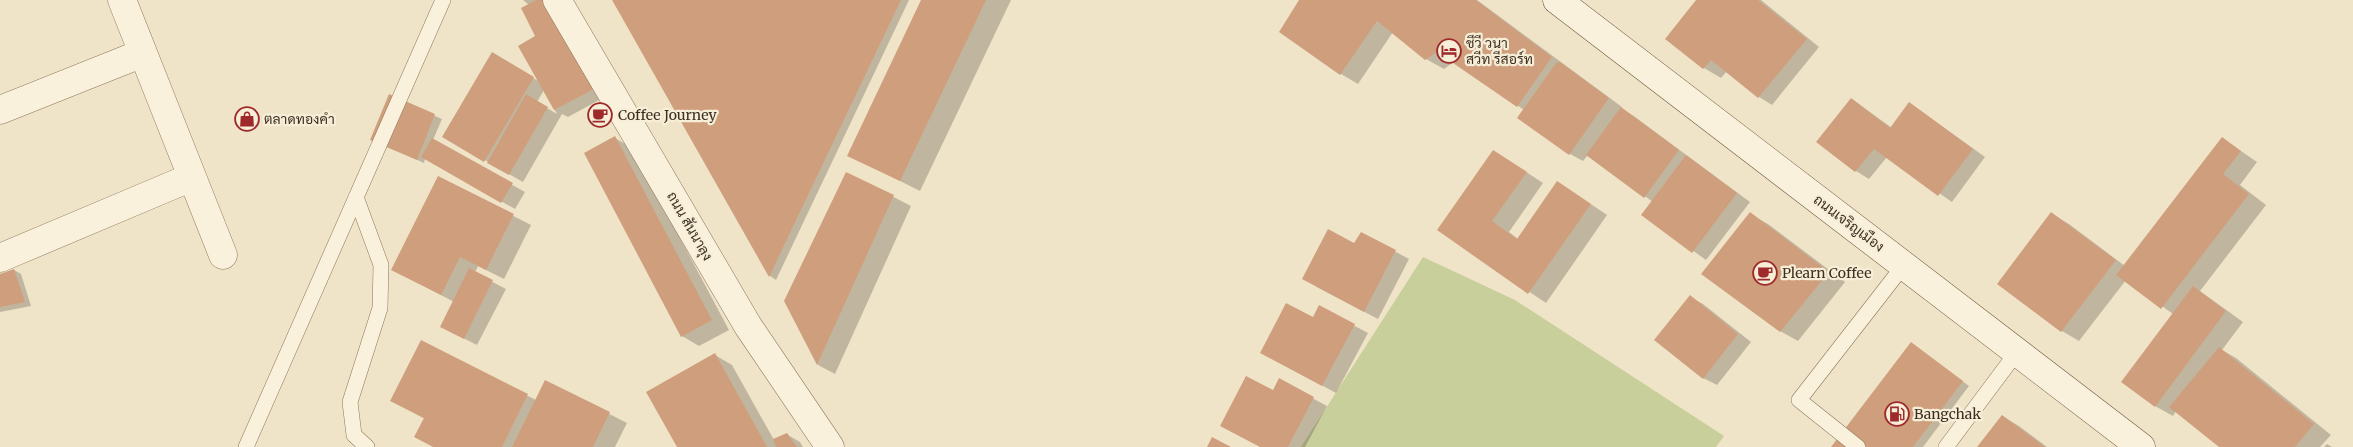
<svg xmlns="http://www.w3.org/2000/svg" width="2353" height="447" viewBox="0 0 2353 447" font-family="Merriweather,Sarabun,serif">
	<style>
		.green { fill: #c9cf9b }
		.shadow { fill: #0003; fill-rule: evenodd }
		.building { fill: #cf9f7d }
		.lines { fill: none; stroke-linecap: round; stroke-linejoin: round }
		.service-casing { stroke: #8d765c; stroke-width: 16 }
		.minor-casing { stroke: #8d765c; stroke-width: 29 }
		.secondary-casing { stroke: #6f573f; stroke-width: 29 }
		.service { stroke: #faf1dc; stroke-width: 15 }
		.minor { stroke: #faf1dc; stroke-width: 28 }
		.secondary { stroke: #faf1dc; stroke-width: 28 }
		.labels { text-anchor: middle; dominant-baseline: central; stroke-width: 4.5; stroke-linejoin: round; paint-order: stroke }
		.poi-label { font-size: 14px; fill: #3d2e20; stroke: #f7eed8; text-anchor: start }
		.street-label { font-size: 14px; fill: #3d2e20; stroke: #f7eed8 }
	</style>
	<rect width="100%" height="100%" fill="#f0e4c8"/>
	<path class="green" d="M 1423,257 L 1515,300 L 1724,436 L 1716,447 L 1301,447 Z"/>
	<path class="shadow" d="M 523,0 L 557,0 L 612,93 L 568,117 L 562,114 L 523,182 L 443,136 L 492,54 L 540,82 L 537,36 L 529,5 ZM 544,90 L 557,114 L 537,102 Z
		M 613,0 L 909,0 L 776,280 L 770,276 Z
		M 922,0 L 1011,0 L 920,191 L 848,155 Z
		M 1300,0 L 1477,0 L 1622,107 L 1621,108 L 1635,117 L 1750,202 L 1706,260 L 1643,215 L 1653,202 L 1588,155 L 1583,161 L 1570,154 L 1524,110 L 1454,62 L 1444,69 L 1426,59 L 1393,32 L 1358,84 L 1341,74 Z
		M 1698,0 L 1761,0 L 1819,47 L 1772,105 L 1759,97 L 1727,71 L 1721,78 L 1704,68 L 1667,39 Z
		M 390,96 L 442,119 L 433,140 L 525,192 L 515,209 L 425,159 L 424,163 L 379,143 Z
		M 1852,99 L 1892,128 L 1910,103 L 1985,157 L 1952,202 L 1887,157 L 1869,179 L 1856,171 L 1818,142 Z
		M 615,138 L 632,148 L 729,330 L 699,346 L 682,336 Z
		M 2222,138 L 2257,162 L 2240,185 L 2266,205 L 2200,291 L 2243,322 L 2222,350 L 2236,358 L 2331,435 L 2320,447 L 2221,447 L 2176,411 L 2173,416 L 2155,406 L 2173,314 L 2126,280 L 2079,341 L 2062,331 L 1999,284 L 2052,214 L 2069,224 L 2125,266 Z
		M 1494,151 L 1543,183 L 1509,232 L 1518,239 L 1558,182 L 1607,215 L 1546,303 L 1438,230 Z
		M 847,173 L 911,206 L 835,374 L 818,365 L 786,301 Z
		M 438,177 L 531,225 L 504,279 L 478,266 L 475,273 L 506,289 L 477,345 L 455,334 L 454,302 L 392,269 Z
		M 1750,214 L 1768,224 L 1845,282 L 1798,341 L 1780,331 Z
		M 1361,233 L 1409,259 L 1378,319 L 1317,287 L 1355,245 Z
		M 14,270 L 21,274 L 31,306 L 0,312 L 0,276 Z
		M 1690,297 L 1703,304 L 1751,342 L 1717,385 L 1703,378 Z
		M 1319,307 L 1368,333 L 1336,393 L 1275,360 L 1313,319 Z
		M 422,342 L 536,400 L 545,381 L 627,423 L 615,447 L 433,447 L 425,419 L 392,401 Z
		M 1911,343 L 1969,386 L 1923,447 L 1832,447 Z
		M 715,355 L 732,365 L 774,440 L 786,434 L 800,442 L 803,447 L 678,447 Z
		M 1279,380 L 1327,406 L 1305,447 L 1261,447 L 1273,392 Z
		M 2002,416 L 2019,426 L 2047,447 L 1979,447 Z
		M 2327,444 L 2332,447 L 2324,447 Z"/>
	<path class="building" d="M 536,0 L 552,0 L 600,86 L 554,110 L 518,46 L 535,36 L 521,8 Z
		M 612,0 L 901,0 L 769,277 Z
		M 921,0 L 986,0 L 900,181 L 847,156 Z
		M 1299,0 L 1476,0 L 1552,57 L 1517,107 L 1437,52 L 1425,60 L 1377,21 L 1340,75 L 1279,32 Z
		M 1696,0 L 1758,0 L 1807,39 L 1758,98 L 1711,60 L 1703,69 L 1665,39 Z
		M 492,52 L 534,77 L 484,162 L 442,137 Z
		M 1560,62 L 1609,98 L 1569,155 L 1517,118 L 1556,63 Z
		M 389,94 L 435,114 L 417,160 L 370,140 Z
		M 526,94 L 548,107 L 509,175 L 487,163 Z
		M 1851,98 L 1890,128 L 1909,102 L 1973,149 L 1938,196 L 1874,149 L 1855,172 L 1816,142 Z
		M 1621,107 L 1679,150 L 1644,198 L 1586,155 Z
		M 615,136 L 712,320 L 681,337 L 584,153 Z
		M 2222,137 L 2241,151 L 2223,174 L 2249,194 L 2161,309 L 2116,275 Z
		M 432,138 L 513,183 L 501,203 L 421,157 Z
		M 1493,150 L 1527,172 L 1492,221 L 1517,239 L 1557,181 L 1591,204 L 1528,294 L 1437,230 Z
		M 1686,155 L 1737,193 L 1692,253 L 1641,215 Z
		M 846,172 L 894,195 L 817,365 L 784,301 Z
		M 438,176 L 514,214 L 486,270 L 460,257 L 441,295 L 391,270 Z
		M 1750,212 L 1829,272 L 1780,332 L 1701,274 Z
		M 2051,212 L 2116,260 L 2061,332 L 1997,284 Z
		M 1328,229 L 1354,243 L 1361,232 L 1396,250 L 1364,312 L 1302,279 Z
		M 469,268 L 493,280 L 464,339 L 440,327 Z
		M 14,269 L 25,302 L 0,307 L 0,274 Z
		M 2193,286 L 2226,311 L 2155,407 L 2121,382 Z
		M 1690,295 L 1738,334 L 1703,379 L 1654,340 Z
		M 1286,303 L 1313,317 L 1319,305 L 1355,324 L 1322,386 L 1260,353 Z
		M 421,340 L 528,394 L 502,447 L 433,447 L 414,437 L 424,418 L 390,401 Z
		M 1911,342 L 1963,381 L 1913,447 L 1831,447 Z
		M 2219,347 L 2314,424 L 2295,447 L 2219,447 L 2169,407 Z
		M 715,353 L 767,447 L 677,447 L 646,392 Z
		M 1246,376 L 1273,390 L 1279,378 L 1314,397 L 1288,447 L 1260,447 L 1220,426 Z
		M 545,380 L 610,412 L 593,447 L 512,447 Z
		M 2002,415 L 2045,447 L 1977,447 Z
		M 787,433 L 797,447 L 776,447 L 773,439 Z
		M 1212,437 L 1231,447 L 1207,447 Z"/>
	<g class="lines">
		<g class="service-casing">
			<path id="service" d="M 356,197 L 381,265 L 380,308 L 350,402 L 354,435 L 367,447
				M 246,447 L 443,0
				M 1858,447 L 1799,400 L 1904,265
				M 1946,447 L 2017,352"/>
		</g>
		<g class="minor-casing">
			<path id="minor" d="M 122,0 L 223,255
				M 557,0 L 748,326 L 830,447
				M 0,110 L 143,53
				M 0,258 L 192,177"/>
		</g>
		<g class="secondary-casing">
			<path id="secondary" d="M 1557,0 L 2141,447"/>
		</g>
		<use href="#service" class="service"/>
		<use href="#minor" class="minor"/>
		<use href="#secondary" class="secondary"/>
	</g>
	<defs>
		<g id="hotel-ring" transform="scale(1.25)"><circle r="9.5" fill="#f7eed8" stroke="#9e2a2b" stroke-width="1.5"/><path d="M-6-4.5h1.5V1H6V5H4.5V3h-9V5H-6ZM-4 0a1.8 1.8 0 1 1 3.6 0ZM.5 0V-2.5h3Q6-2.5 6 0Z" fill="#9e2a2b"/></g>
		<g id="cafe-ring" transform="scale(1.25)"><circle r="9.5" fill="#f7eed8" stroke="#9e2a2b" stroke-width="1.5"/><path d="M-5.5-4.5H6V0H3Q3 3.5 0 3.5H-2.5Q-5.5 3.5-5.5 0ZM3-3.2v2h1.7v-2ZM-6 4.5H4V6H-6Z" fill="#9e2a2b"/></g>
		<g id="shop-ring" transform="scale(1.25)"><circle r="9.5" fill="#f7eed8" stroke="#9e2a2b" stroke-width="1.5"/><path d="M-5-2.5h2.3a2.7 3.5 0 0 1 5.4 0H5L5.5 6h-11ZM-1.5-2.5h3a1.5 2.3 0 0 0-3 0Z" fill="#9e2a2b"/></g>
		<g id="fuel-ring" transform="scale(1.25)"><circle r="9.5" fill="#f7eed8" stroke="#9e2a2b" stroke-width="1.5"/><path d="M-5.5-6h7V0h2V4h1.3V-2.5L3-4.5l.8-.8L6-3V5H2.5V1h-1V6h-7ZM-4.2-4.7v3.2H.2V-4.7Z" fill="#9e2a2b"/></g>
	</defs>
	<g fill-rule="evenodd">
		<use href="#hotel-ring" x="1449" y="51"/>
		<use href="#cafe-ring" x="600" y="115"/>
		<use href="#shop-ring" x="247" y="119"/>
		<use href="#cafe-ring" x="1765" y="273"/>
		<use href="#fuel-ring" x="1897" y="414"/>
	</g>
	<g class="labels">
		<g class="poi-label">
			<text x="1466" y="43">ชีวี วนา<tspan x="1466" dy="16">สวีท รีสอร์ท</tspan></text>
			<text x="618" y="115">Coffee Journey</text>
			<text x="264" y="119">ตลาดทองคำ</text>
			<text x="1782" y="273">Plearn Coffee</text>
			<text x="1914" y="414">Bangchak</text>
		</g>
		<g class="street-label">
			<text transform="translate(1849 223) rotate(37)">ถนนเจริญเมือง</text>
			<text transform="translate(690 226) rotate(60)">ถนน สันนาลุง</text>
		</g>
	</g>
</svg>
